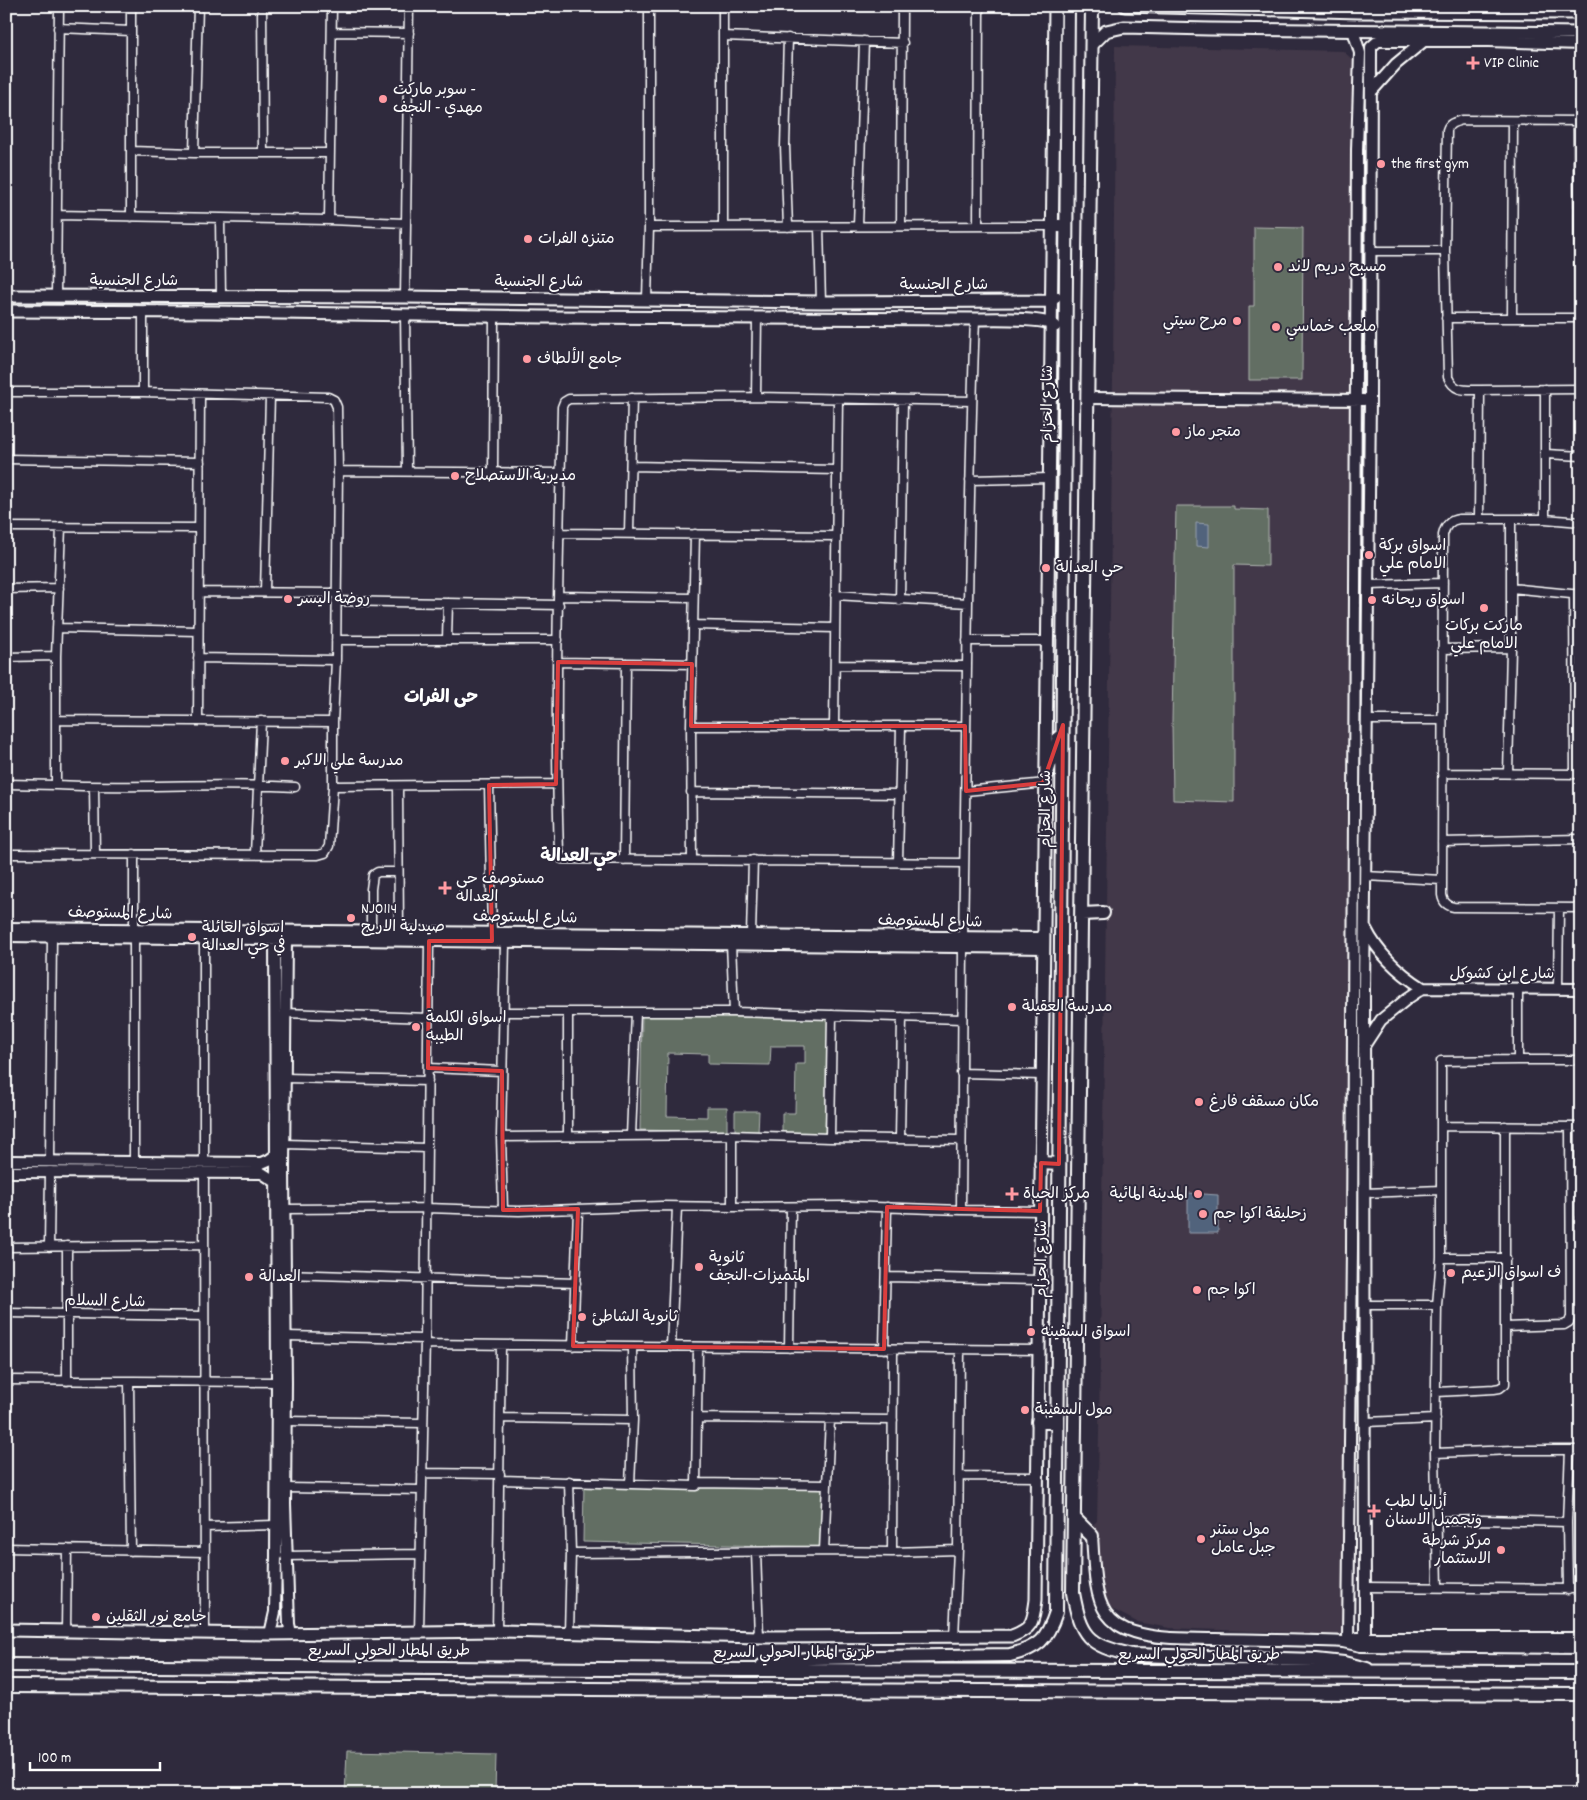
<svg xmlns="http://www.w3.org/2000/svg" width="1587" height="1800" viewBox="0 0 1587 1800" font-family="Dekko,'Playpen Sans Arabic',sans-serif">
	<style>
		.built { fill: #423848 }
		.green { fill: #626e63; stroke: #b0b6b1 }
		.water { fill: #51637b; stroke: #97a1b0 }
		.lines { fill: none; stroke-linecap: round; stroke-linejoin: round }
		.minor-casing { stroke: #fff; stroke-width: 11 }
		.tertiary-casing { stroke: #fff; stroke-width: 14 }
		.secondary-casing { stroke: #fff; stroke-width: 15 }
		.primary-casing { stroke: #fff; stroke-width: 16 }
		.trunk-casing { stroke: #fff; stroke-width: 16 }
		.minor { stroke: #2f2a3d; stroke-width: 8 }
		.tertiary { stroke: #2f2a3d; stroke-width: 10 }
		.secondary { stroke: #2f2a3d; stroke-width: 11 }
		.primary { stroke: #2f2a3d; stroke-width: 12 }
		.trunk { stroke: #2f2a3d; stroke-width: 12 }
		.marked { fill: none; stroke: #da3e3e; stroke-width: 4; stroke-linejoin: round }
		.poi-dot { fill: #ff9aa2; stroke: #2f2a3d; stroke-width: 2 }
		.labels { text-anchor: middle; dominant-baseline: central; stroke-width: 4; stroke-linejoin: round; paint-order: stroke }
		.poi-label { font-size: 16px; fill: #fff; stroke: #2f2a3d; text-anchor: start }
		.street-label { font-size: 16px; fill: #fff; stroke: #2f2a3d }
		.neighbourhood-label { font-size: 18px; font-weight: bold; fill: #fff; stroke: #2f2a3d }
	</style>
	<rect width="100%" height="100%" fill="#2f2a3d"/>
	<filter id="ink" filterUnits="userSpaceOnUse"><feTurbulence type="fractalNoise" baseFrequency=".02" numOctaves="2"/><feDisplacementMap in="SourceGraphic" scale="10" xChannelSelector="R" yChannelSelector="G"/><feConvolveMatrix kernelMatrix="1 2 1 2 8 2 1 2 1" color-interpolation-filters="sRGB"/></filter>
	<g filter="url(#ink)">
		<path class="built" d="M 1115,46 L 1343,51 L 1354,61 L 1357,98 L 1345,1635 L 1170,1628 L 1137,1622 L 1114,1610 L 1095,1587 L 1086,1540 L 1086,1531 L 1097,1521 L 1099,1433 L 1113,379 Z"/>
		<path class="green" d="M 1254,227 L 1303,228 L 1302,380 L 1249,380 L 1249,306 L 1254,306 Z
			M 1176,506 L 1234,506 L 1234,509 L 1268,510 L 1268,566 L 1234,565 L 1234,802 L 1173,800 L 1172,722 Z
			M 642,1015 L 828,1019 L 825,1134 L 782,1134 L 782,1113 L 795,1113 L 796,1064 L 805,1064 L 805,1046 L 771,1046 L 770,1065 L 708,1064 L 708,1054 L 668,1053 L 667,1116 L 707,1117 L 707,1107 L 727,1107 L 727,1132 L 640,1130 Z
			M 735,1111 L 759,1111 L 758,1133 L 735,1133 Z
			M 584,1483 L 824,1489 L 822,1547 L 583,1542 Z
			M 347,1751 L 496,1754 L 495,1794 L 345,1794 Z"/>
		<path class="water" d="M 1196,523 L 1209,524 L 1209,547 L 1196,546 Z
			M 1188,1193 L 1218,1195 L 1218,1233 L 1188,1233 Z"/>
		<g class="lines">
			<g class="minor-casing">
				<path id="minor" d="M 131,6 L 131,217
					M 262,6 L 263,153
					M 723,6 L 723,227
					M 58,28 L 131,31
					M 332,32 L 409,33
					M 723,36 L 903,43
					M 788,38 L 785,146 L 788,227
					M 1578,121 L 1579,318
					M 131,151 L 194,153 L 329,153
					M 194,153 L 198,6
					M 57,215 L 329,220 L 405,223
					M 220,219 L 221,297
					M 329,220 L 332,6
					M 858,226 L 864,41
					M 901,226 L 902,6
					M 978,226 L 979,6
					M 649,227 L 1052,226
					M 819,227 L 821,302
					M 1370,251 L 1445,251
					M 56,297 L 59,6
					M 405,297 L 409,6
					M 647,299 L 649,227 L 649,6
					M 405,314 L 407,471
					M 1446,318 L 1581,318
					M 1512,318 L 1513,121
					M 1480,390 L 1581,389
					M 6,392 L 143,392 L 328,397 L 334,400 L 337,407 L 338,471 L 336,660 L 333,722 L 333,786 L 329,846 L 325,853 L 318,855 L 6,854
					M 143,392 L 143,312
					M 756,397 L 757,318
					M 1546,454 L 1581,456
					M 6,459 L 200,462
					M 632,466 L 837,470
					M 338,471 L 561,473
					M 493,472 L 494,315
					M 970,480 L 1049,478
					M 1479,519 L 1480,390 C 1465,390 1454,392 1448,377 L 1445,251 L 1447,130 C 1449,123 1455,122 1462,120 L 1581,121
					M 1545,519 L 1545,389
					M 1581,522 L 1545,519 L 1459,519 C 1450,520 1445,526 1443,535 L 1442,895 C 1443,902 1447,906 1454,907 L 1581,908
					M 6,527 L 199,528
					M 560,533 L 836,536
					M 629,533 L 632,398
					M 1368,585 L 1443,583
					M 1511,588 L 1581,595
					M 6,589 L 59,588
					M 265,591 L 270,396
					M 199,592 L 337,593
					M 1574,594 L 1575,774
					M 835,595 L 968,603
					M 558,596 L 693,598
					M 900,600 L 903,400
					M 336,601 L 559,605
					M 693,625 L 835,628
					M 57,628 L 198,631
					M 447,639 L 448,603
					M 336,640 L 558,640
					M 967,641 L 1047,641
					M 1442,649 L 1511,648
					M 6,657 L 56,656
					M 198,658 L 336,660
					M 558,662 L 692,664
					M 835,665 L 966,666
					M 56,720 L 333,722
					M 1367,720 L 1441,720
					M 198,721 L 200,394
					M 691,726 L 965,726
					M 834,726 L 838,399
					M 1442,773 L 1581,774
					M 1508,773 L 1511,648 L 1511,519
					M 6,784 L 56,785 L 56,656 L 61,527
					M 56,785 C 135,789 215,782 295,787
					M 489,785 L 492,933
					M 333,786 L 556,784
					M 398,786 L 399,932
					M 94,787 L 95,854
					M 966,791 L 1046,783
					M 691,792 L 900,794
					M 1442,842 L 1581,839
					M 255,854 L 261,721
					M 624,860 L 626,663
					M 692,860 L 691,726 L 695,534
					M 898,862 L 901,727
					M 964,863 L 562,859 L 559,852 C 554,704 559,555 562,407 L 564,402 L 569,399 L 756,397 L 972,401
					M 1365,876 L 1442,880
					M 134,929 L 134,854
					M 371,932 L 371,889 L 373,875 L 378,872 L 398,872
					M 751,935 L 753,860
					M 963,938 C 967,731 967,525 975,319
					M 731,944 L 734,1012
					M 1518,989 L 1518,1060 L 1581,1060
					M 1558,989 L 1559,908
					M 504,1012 L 734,1012 L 962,1019
					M 285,1013 L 429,1018
					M 428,1068 L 502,1071
					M 961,1073 L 1042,1075
					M 285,1078 L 428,1081
					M 1441,1126 L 1581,1127
					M 568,1136 L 568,1012
					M 631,1136 L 636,1012
					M 501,1137 L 732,1135 L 830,1138 L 961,1140
					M 830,1138 L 832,1015
					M 900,1139 L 902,1017
					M 285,1144 L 427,1148
					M 50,1161 L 52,936
					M 134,1162 L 134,937
					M 204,1162 L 204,938
					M 204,1172 L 205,1632
					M 1365,1193 L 1441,1190
					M 732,1207 L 732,1135
					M 285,1209 L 427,1208 L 519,1211 L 661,1206 L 732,1207 L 847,1206 L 961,1210 L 1040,1211
					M 503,1210 L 501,1137 L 505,942
					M 961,1210 L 963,947
					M 6,1247 L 204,1245
					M 49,1247 L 50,1171
					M 1441,1258 L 1506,1258
					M 285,1274 L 576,1283
					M 886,1277 L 1040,1280
					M 1364,1305 L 1437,1305
					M 6,1313 L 204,1316
					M 1506,1327 L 1564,1325 L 1569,1322 L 1571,1317 L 1570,1127
					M 286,1336 L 425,1339
					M 425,1344 L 1039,1350
					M 573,1346 L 578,1209
					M 671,1347 L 677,1207
					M 789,1348 L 791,1207
					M 884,1349 L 887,1207
					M 6,1380 L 277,1382
					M 67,1381 L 67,1246
					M 129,1381 L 131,1551
					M 1437,1392 L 1494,1389 L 1500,1388 L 1505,1384 L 1505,1126
					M 501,1418 L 633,1420
					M 697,1418 L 893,1420
					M 286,1421 L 423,1423
					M 1366,1422 L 1436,1419
					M 1435,1453 L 1513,1450 L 1581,1450
					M 422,1473 L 500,1474
					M 959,1476 L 1037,1477
					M 500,1480 L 696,1486 L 698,1347
					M 697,1483 L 827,1485
					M 630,1484 L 633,1420 L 632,1346
					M 285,1488 L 422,1490
					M 1437,1521 L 1483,1520 L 1567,1522
					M 205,1527 L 276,1525
					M 6,1548 L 205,1552
					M 824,1551 L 830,1419
					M 756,1552 L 759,1637
					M 892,1552 L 893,1349
					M 571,1553 L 824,1551 L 892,1552 L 958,1550
					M 285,1556 L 420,1554
					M 1365,1587 L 1581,1589
					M 1438,1587 L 1435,1453 L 1437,1305 L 1441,1258 L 1441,1061 L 1518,1060
					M 1568,1590 L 1567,1522 L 1570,1450
					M 66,1630 L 67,1549
					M 497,1631 L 501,1345
					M 419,1632 L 425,1339 L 429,941
					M 569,1632 L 571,1553 L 569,1481
					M 954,1637 L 958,1550 L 960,1350"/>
			</g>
			<g class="tertiary-casing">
				<path id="tertiary" d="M 1371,92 L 1396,64 L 1424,41
					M 1088,398 L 1364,400
					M 6,928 L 1044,938
					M 1366,929 C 1379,955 1399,973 1423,988
					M 6,936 L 1044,948
					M 286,939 L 284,1169 L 286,1382 L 285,1504 L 289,1624 L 291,1633
					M 1423,988 L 1581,989
					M 1364,1046 L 1381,1020 L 1408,998 L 1423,988
					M 6,1161 L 262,1163 L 269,1160 L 276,1155
					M 6,1172 L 262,1173 L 276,1182
					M 1092,1536 C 1094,1559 1093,1594 1106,1613 C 1113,1623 1123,1629 1134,1632 C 1160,1640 1190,1638 1217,1639 C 1259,1640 1301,1640 1343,1642 L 1361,1646 L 1581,1648
					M 270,1634 L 275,1612 L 276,1556 L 277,1382 L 275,939
					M 1365,1638 L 1364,991 L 1370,400 L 1371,47 L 1378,41 L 1489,41 L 1581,44
					M 1348,1640 L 1352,1249 L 1357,150 L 1360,53 L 1353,30
					M 1344,1642 L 1357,1638 L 1581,1638"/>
			</g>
			<g class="secondary-casing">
				<path id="secondary" d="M 1125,6 L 1359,12 L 1581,13
					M 1092,45 L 1106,31 L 1124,27 L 1209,29 L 1581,33
					M 6,296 L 405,297 L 821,302 L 1052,301 L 1055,297
					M 6,311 L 212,312 L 542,317 L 975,319 C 991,319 1045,317 1055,326
					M 6,1630 L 270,1634 L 497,1631 L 759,1637 L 1012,1636 C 1033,1628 1033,1622 1036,1600 L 1055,6"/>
			</g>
			<g class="primary-casing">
				<path id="primary" d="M 1092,6 L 1073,1593 C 1081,1636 1087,1645 1132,1655 L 1316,1660 L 1344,1663 L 1367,1669
					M 1052,226 L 1065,226
					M 1046,776 L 1059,737
					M 1082,914 L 1103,913
					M 1041,1163 L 1059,1164
					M 1038,1422 L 1057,1422
					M 1074,1518 L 1092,1536
					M 762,1666 L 812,1658 L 1010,1655 C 1038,1648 1047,1640 1056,1612 L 1068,6"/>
			</g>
			<g class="trunk-casing">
				<path id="trunk" d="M 6,1665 L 743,1670 L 1581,1672
					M 6,1686 L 1581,1694"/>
			</g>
			<use href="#minor" class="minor"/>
			<use href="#tertiary" class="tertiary"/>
			<use href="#secondary" class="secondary"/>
			<use href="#primary" class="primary"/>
			<use href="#trunk" class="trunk"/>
		</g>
	</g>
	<path class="marked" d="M 558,662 L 692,664 L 691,726 L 965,726 L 966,791 L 1043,783 L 1063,725 L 1059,1164 L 1041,1163 L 1040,1211 L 887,1207 L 884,1349 L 573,1346 L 578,1209 L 503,1210 L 502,1071 L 428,1068 L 429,941 L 492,941 L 489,785 L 556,784 Z"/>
	<g class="poi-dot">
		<path d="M1470.5 55.5h5v5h5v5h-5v5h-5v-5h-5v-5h5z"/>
		<circle cx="383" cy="99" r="5"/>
		<circle cx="1381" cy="164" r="5"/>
		<circle cx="528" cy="239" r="5"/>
		<circle cx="1278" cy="267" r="5"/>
		<circle cx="1237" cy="321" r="5"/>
		<circle cx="1276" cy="327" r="5"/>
		<circle cx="527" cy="359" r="5"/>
		<circle cx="1176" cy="432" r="5"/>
		<circle cx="455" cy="476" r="5"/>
		<circle cx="1369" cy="555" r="5"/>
		<circle cx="1046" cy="568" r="5"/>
		<circle cx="288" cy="599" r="5"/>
		<circle cx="1372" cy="600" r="5"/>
		<circle cx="1484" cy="608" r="5"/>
		<circle cx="285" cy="761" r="5"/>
		<path d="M442.5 880.5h5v5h5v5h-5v5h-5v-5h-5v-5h5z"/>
		<circle cx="351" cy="918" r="5"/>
		<circle cx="192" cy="937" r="5"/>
		<circle cx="1012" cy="1007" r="5"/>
		<circle cx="416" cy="1027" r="5"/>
		<circle cx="1199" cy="1102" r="5"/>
		<path d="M1009.5 1186.5h5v5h5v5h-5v5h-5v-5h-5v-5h5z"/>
		<circle cx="1198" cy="1194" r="5"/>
		<circle cx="1203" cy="1214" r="5"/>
		<circle cx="699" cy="1267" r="5"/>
		<circle cx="1451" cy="1273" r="5"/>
		<circle cx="249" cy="1277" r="5"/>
		<circle cx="1197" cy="1290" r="5"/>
		<circle cx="582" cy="1317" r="5"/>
		<circle cx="1031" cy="1332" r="5"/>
		<circle cx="1025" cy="1410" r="5"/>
		<path d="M1371.5 1503.5h5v5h5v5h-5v5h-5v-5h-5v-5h5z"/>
		<circle cx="1201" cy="1539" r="5"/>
		<circle cx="1501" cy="1550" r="5"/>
		<circle cx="96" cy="1617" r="5"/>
	</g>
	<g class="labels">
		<g class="poi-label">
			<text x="1484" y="63">VIP Clinic</text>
			<text x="393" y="90">سوبر ماركت -<tspan x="393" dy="18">مهدي - النجف</tspan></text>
			<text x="1391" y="164">the first gym</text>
			<text x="538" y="239">متنزه الفرات</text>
			<text x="1288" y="267">مسبح دريم لاند</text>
			<text x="1227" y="321" text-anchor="end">مرح سيتي</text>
			<text x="1286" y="327">ملعب خماسي</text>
			<text x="537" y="359">جامع الألطاف</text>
			<text x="1186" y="432">متجر ماز</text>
			<text x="465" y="476">مديرية الاستصلاح</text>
			<text x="1379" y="546">اسواق بركة<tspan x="1379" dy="18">الامام علي</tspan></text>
			<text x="1056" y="568">حي العدالة</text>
			<text x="298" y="599">روضة اليسر</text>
			<text x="1382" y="600">اسواق ريحانه</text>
			<text x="1484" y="626" text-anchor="middle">ماركت بركات<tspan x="1484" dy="18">الامام علي</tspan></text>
			<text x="295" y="761">مدرسة علي الاكبر</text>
			<text x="456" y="879">مستوصف حي<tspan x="456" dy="18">العداله</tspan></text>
			<text x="361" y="909">NJ0114<tspan x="361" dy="18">صيدلية الاريج</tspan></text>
			<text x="202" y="928">اسواق العائلة<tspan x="202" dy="18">في حي العدالة</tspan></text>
			<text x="1022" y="1007">مدرسة العقيلة</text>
			<text x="426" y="1018">اسواق الكلمة<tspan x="426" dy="18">الطيبه</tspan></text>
			<text x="1209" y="1102">مكان مسقف فارغ</text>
			<text x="1023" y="1194">مركز الحياة</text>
			<text x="1188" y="1194" text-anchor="end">المدينة المائية</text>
			<text x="1213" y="1214">زحليقة اكوا جم</text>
			<text x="709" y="1258">ثانوية<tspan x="709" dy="18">المتميزات-النجف</tspan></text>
			<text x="1461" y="1273">ف اسواق الزعيم</text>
			<text x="259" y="1277">العدالة</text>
			<text x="1207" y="1290">اكوا جم</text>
			<text x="592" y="1317">ثانوية الشاطئ</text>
			<text x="1041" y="1332">اسواق السفينه</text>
			<text x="1035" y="1410">مول السفينة</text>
			<text x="1385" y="1502">أزاليا لطب<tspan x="1385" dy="18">وتجميل الاسنان</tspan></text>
			<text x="1211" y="1530">مول ستنر<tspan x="1211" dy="18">جبل عامل</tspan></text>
			<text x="1491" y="1541" text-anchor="end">مركز شرطة<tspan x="1491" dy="18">الاستثمار</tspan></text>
			<text x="106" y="1617">جامع نور الثقلين</text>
		</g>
		<g class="street-label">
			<text x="134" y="281">شارع الجنسية</text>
			<text x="539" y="282">شارع الجنسية</text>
			<text x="944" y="285">شارع الجنسية</text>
			<text transform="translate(1048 404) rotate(-90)">شارع الحزام</text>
			<text transform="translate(1046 809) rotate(-90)">شارع الحزام</text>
			<text transform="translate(120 914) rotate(1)">شارع المستوصف</text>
			<text transform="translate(525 918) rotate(1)">شارع المستوصف</text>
			<text transform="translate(930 922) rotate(1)">شارع المستوصف</text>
			<text x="1502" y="974">شارع ابن كشوكل</text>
			<text transform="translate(1042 1259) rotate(-90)">شارع الحزام</text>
			<text transform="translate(105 1302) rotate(1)">شارع السلام</text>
			<text x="389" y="1651">طريق المطار الحولي السريع</text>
			<text x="794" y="1653">طريق المطار الحولي السريع</text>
			<text x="1199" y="1655">طريق المطار الحولي السريع</text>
		</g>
		<g class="neighbourhood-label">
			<text x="441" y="698">حی الفرات</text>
			<text x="579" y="857">حي العدالة</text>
		</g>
	</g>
	<rect width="1587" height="1800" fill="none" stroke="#2f2a3d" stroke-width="25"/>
	<rect x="12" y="12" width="1562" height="1775" fill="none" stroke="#fff" stroke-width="2" filter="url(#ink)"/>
	<path d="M30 1762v8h130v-8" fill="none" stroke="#ffffff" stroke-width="2.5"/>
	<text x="38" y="1762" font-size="15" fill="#ffffff" stroke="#2f2a3d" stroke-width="4" paint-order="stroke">100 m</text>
</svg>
